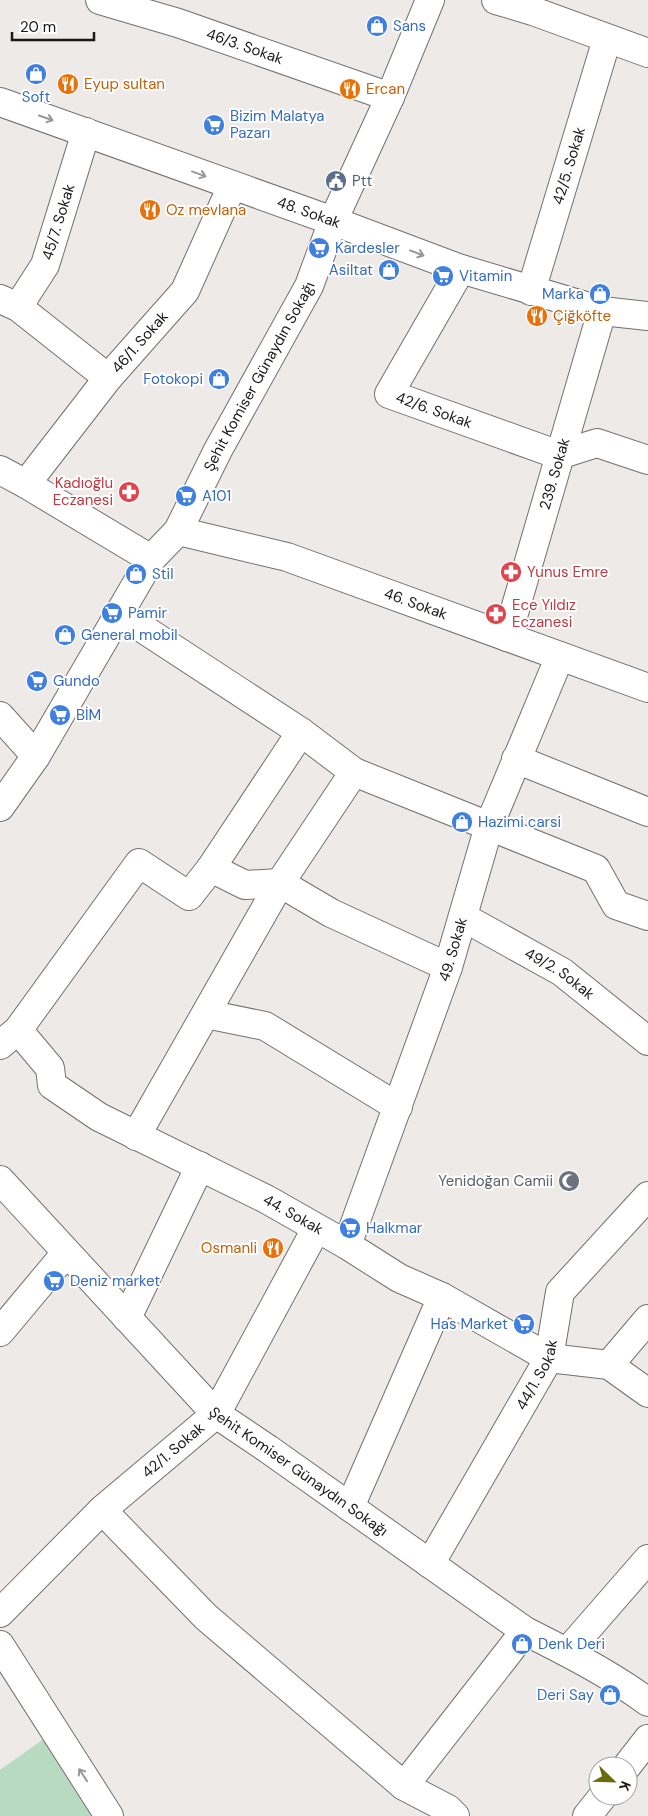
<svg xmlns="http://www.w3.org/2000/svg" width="648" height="1816" viewBox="0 0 648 1816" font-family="'DM Sans',sans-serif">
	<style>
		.green { fill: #b7dac0 }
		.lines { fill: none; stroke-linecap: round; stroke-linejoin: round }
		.minor-casing { stroke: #74706e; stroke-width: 30 }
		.tertiary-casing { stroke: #74706e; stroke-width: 30 }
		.secondary-casing { stroke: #74706e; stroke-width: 30 }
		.minor { stroke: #fff; stroke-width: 28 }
		.tertiary { stroke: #fff; stroke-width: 28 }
		.secondary { stroke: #fff; stroke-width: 28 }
		.oneway { stroke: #989797 }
		.labels { text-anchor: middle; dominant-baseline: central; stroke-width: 4; stroke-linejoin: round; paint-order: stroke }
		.shop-label { font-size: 15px; fill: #366cbe; stroke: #fff; text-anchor: start }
		.street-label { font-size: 15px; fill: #191817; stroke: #fff }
		.food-label { font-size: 15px; fill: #c56008; stroke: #fff; text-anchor: start }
		.service-label { font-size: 15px; fill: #4e5e75; stroke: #fff; text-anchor: start }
		.health-label { font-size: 15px; fill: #be3a42; stroke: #fff; text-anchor: start }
		.worship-label { font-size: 15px; fill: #5b616d; stroke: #fff; text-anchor: end }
	</style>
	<rect width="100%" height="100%" fill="#eeeae7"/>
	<path class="green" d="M 45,1738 L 94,1816 L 0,1816 L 0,1770 Z"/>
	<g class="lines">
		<g class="minor-casing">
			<g id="minor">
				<path id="s1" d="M 100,0 L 178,23 L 390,97"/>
				<path d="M 496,0 L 533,11 L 648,53"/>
				<path id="s2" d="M 461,269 L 389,394 L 559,455 L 597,443 L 648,460"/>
				<path id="s3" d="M 531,291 L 607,39"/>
				<path d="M 0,299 L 18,307 L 108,378"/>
				<path id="s4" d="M 18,307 L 45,265 L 86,132"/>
				<path d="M 0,470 L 26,484 L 151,559"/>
				<path id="s5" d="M 26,484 L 108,378 L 185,291 L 232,186"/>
				<path id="s6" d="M 178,531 L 287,557 L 648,688"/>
				<path d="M 119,613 L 301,732 L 354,772 L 596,869 L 616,905 L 648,916"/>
				<path id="s7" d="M 507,637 L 602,311"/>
				<path d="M 0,716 L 36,756"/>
				<path d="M 516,759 L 648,812"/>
				<path id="s8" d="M 0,807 L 36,756 L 151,559 L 178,531 L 218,450 L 309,286 L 333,221 L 390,97 L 430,0"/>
				<path d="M 211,868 L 245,885 L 280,883 L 331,913 L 448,967"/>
				<path id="s9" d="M 463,917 L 562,972 L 648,1041"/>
				<path d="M 206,1014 L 265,1026 L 398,1107"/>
				<path id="s10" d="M 18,1030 L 50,1068 L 52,1085 L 99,1117 L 266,1199 L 347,1245 L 399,1278 L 442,1297 L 549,1358 L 609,1365 L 648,1393"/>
				<path d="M 0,1045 L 18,1030 L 139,863 L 189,896 L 211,868 L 301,732"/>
				<path d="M 136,1136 L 280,883 L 354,772"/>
				<path id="s11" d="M 0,1180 L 216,1414 L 268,1449 L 525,1631 C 567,1652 610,1674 648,1702"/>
				<path id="s12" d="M 347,1245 L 448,967 L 489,826 L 560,656"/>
				<path d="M 127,1318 L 200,1166"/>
				<path d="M 0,1332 L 66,1253"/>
				<path d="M 609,1365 L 648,1319"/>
				<path d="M 350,1507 L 442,1297"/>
				<path d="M 102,1510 L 206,1617 L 404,1786 L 448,1809 L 455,1816"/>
				<path id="s13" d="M 430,1564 L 549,1358 L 560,1292 L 648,1196"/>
				<path id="s14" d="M 0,1613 L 102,1510 L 216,1414 L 316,1229"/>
				<path d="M 567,1652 L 648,1559"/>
				<path d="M 627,1766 L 648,1739"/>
				<path d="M 404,1786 L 525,1631"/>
				<path d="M 587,1816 L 603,1796"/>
			</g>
		</g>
		<g class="tertiary-casing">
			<path id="tertiary" d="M 0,1645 L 109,1816"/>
		</g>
		<g class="secondary-casing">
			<g id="secondary">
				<path id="s15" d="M 0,102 L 333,221 L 461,269 L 602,311 L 648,316"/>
			</g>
		</g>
		<use href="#minor" class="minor"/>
		<use href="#tertiary" class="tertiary"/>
		<use href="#secondary" class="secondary"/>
	</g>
	<defs><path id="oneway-shaft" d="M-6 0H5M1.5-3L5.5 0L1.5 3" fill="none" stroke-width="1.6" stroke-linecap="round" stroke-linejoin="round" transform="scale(1.25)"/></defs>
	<g class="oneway">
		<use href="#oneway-shaft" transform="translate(46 118) rotate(19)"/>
		<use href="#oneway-shaft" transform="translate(199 174) rotate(20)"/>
		<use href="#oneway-shaft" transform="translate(417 253) rotate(21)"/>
		<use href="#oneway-shaft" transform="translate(83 1775) rotate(-123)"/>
	</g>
	<defs>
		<g id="shop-disc" transform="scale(1.125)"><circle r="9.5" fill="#3f7fe0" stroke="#fff"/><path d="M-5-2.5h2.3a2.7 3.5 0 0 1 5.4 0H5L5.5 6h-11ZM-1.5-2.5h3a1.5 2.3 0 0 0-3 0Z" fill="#fff"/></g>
		<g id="restaurant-disc" transform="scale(1.125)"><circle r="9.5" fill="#e8710a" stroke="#fff"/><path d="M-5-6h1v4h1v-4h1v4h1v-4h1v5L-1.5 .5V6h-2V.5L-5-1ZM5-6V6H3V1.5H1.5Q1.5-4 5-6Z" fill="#fff"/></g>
		<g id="supermarket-disc" transform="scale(1.125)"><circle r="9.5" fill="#3f7fe0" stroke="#fff"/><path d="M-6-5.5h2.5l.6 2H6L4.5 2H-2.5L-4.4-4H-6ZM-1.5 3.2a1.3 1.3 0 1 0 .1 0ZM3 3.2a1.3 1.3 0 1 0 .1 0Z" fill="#fff"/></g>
		<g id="civic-disc" transform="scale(1.125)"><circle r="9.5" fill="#5c6f8a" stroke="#fff"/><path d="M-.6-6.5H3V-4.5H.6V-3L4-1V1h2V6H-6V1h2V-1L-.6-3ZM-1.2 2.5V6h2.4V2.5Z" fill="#fff"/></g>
		<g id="pharmacy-disc" transform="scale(1.125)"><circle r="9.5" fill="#e0444e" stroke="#fff"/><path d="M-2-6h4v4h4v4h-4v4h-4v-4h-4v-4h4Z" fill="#fff"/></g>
		<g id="mosque-disc" transform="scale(1.125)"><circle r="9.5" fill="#6b7280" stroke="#fff"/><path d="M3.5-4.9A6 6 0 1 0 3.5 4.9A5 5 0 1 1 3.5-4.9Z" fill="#fff"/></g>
	</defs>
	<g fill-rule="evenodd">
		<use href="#shop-disc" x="377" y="26"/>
		<use href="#shop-disc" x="36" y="74"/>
		<use href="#restaurant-disc" x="68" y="84"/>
		<use href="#restaurant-disc" x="350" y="89"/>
		<use href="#supermarket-disc" x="214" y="125"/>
		<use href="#civic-disc" x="336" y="181"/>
		<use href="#restaurant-disc" x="150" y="210"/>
		<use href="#supermarket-disc" x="319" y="248"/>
		<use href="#shop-disc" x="389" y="270"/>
		<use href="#supermarket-disc" x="443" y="276"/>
		<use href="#shop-disc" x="600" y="294"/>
		<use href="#restaurant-disc" x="537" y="316"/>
		<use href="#shop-disc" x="219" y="379"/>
		<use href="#pharmacy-disc" x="129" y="492"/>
		<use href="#supermarket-disc" x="186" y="496"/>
		<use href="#pharmacy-disc" x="511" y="572"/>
		<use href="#shop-disc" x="136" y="574"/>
		<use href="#supermarket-disc" x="112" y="613"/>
		<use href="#pharmacy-disc" x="496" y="614"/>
		<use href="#shop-disc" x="65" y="635"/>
		<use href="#supermarket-disc" x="37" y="681"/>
		<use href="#supermarket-disc" x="60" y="715"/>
		<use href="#shop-disc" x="462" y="822"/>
		<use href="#mosque-disc" x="569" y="1181"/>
		<use href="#supermarket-disc" x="350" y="1228"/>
		<use href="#restaurant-disc" x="273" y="1248"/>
		<use href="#supermarket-disc" x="54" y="1281"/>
		<use href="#supermarket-disc" x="524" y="1324"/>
		<use href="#shop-disc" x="522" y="1644"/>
		<use href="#shop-disc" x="610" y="1695"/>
	</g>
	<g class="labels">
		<g class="shop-label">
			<text x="393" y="26">Sans</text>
			<text x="36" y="97" text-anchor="middle">Soft</text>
			<text x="230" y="116">Bizim Malatya<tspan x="230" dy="17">Pazarı</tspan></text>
			<text x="335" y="248">Kardesler</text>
			<text x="373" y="270" text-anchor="end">Asiltat</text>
			<text x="459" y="276">Vitamin</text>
			<text x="584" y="294" text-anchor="end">Marka</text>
			<text x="203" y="379" text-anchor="end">Fotokopi</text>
			<text x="202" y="496">A101</text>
			<text x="152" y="574">Stil</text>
			<text x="128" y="613">Pamir</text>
			<text x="81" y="635">General mobil</text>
			<text x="53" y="681">Gundo</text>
			<text x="76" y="715">BİM</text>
			<text x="478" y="822">Hazimi carsi</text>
			<text x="366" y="1228">Halkmar</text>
			<text x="70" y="1281">Deniz market</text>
			<text x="508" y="1324" text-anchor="end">Has Market</text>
			<text x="538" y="1644">Denk Deri</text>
			<text x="594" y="1695" text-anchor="end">Deri Say</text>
		</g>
		<g class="street-label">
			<text stroke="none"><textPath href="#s1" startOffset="152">46/3. Sokak</textPath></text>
			<text stroke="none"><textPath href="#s3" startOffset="131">42/5. Sokak</textPath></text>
			<text stroke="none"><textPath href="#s15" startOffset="328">48. Sokak</textPath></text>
			<text stroke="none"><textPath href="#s4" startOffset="95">45/7. Sokak</textPath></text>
			<text stroke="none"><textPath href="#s5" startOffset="182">46/1. Sokak</textPath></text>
			<text stroke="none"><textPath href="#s8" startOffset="504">Şehit Komiser Günaydın Sokağı</textPath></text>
			<text stroke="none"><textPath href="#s2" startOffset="192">42/6. Sokak</textPath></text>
			<text stroke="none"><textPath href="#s7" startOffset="170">239. Sokak</textPath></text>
			<text stroke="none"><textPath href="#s6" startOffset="249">46. Sokak</textPath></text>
			<text stroke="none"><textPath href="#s12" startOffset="314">49. Sokak</textPath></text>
			<text stroke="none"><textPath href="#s9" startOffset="112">49/2. Sokak</textPath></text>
			<text stroke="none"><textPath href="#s10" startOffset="341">44. Sokak</textPath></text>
			<text stroke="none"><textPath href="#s13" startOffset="218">44/1. Sokak</textPath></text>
			<text stroke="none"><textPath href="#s14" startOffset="238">42/1. Sokak</textPath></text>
			<text stroke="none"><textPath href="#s11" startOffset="419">Şehit Komiser Günaydın Sokağı</textPath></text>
		</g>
		<g class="food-label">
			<text x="84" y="84">Eyup sultan</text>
			<text x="366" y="89">Ercan</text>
			<text x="166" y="210">Oz mevlana</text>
			<text x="553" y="316">Çiğköfte</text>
			<text x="257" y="1248" text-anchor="end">Osmanli</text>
		</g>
		<g class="service-label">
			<text x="352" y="181">Ptt</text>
		</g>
		<g class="health-label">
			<text x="113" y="483" text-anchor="end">Kadıoğlu<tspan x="113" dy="17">Eczanesi</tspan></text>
			<text x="527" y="572">Yunus Emre</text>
			<text x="512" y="605">Ece Yıldız<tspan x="512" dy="17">Eczanesi</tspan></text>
		</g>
		<g class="worship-label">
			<text x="553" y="1181">Yenidoğan Camii</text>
		</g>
	</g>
	<g transform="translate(613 1781) rotate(113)"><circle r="24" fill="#ffffff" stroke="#a3a3a2"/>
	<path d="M0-4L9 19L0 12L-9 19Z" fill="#696b0c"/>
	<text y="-8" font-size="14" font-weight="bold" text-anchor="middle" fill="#191817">K</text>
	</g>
	<path d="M12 32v8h82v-8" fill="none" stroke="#191817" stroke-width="2.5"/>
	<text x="20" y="32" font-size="15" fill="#191817" stroke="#ffffff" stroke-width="4" paint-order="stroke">20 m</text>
</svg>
